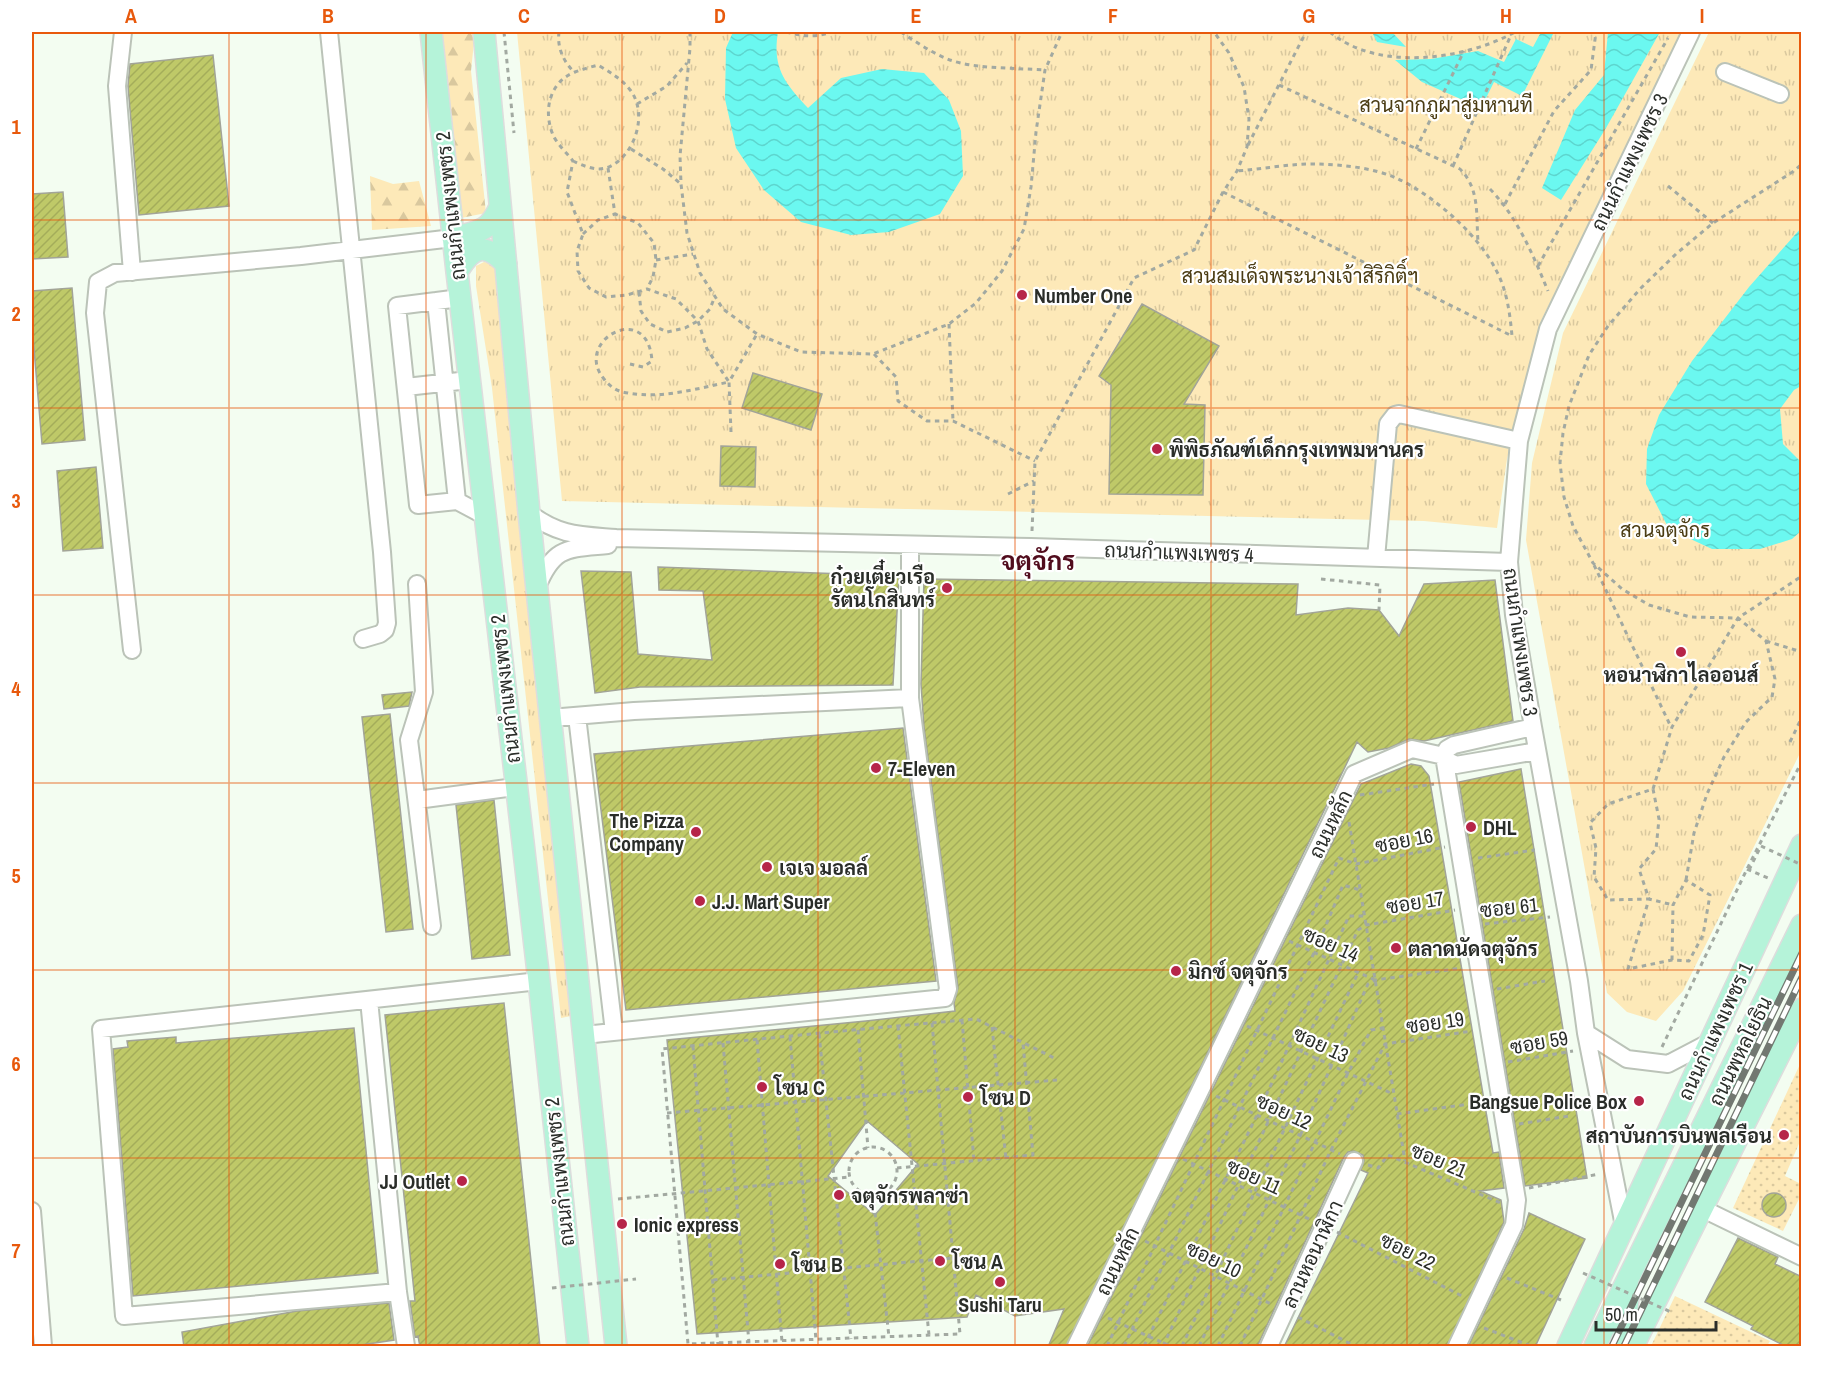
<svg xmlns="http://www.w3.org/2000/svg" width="1833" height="1378" viewBox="0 0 1833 1378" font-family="'Archivo Narrow',Sarabun,sans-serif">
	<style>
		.grass { fill: url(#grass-tufts) }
		.forest { fill: url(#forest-firs) }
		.garden { fill: url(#garden-dots) }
		.water { fill: url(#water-waves) }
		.building { fill: url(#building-hatch); stroke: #a2a498; stroke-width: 1.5; fill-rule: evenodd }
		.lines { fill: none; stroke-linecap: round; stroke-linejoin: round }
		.minor-casing { stroke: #bbc3b8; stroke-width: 20 }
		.major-casing { stroke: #ddd; stroke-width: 24 }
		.path { stroke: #a2a9a1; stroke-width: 3; stroke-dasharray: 4.5 4.5; stroke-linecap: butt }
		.minor { stroke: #fff; stroke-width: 16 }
		.major { stroke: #b5f3d9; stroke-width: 21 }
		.rail-casing { stroke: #727871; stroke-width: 7 }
		.rail { stroke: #fff; stroke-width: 4.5; stroke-dasharray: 14; stroke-linecap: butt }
		.path-bridge { stroke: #a2a9a1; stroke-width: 3; stroke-dasharray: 4.5 4.5; stroke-linecap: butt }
		.grid { fill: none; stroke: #e8590c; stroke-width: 1.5; stroke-opacity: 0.55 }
		.poi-dot { fill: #b62549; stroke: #fff; stroke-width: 2 }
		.labels { text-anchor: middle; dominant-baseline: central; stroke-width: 4.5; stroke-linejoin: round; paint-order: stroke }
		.park-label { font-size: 20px; fill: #4b3c13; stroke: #fff }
		.street-label { font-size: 20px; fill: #2a2d29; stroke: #fff }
		.poi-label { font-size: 20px; font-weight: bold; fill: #2a2d29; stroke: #fff; text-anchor: start }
		.district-label { font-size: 26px; font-weight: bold; fill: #510c1d; stroke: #fff }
		.neatline { fill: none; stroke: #e8590c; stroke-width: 2 }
		.grid-label { font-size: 20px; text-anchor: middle; font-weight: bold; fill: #e8590c }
	</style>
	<defs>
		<pattern id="grass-tufts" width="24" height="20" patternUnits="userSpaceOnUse" patternTransform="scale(1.5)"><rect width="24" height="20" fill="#fde9b8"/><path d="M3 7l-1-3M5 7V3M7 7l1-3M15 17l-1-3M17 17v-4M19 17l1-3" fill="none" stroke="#d9c89e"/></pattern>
		<pattern id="forest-firs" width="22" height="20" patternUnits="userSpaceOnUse" patternTransform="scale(1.5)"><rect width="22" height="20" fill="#fde9b8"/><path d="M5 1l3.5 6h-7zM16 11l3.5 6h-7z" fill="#d9c89e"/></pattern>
		<pattern id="garden-dots" width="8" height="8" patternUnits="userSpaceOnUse" patternTransform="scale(1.5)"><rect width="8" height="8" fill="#fde9b8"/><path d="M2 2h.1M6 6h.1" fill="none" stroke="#d9c89e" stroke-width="1.8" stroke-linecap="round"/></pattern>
		<pattern id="water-waves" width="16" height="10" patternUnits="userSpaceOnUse" patternTransform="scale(1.5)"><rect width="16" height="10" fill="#6bf8f0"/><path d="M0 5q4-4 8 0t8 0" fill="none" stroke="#5dd5ce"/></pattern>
		<pattern id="building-hatch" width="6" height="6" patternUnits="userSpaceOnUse" patternTransform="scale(1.5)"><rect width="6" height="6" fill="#bfc968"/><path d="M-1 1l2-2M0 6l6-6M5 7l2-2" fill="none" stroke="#a4ad5a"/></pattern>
	</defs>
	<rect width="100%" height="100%" fill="#f3fdf1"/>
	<path class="grass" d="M 517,32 L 1682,32 L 1541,321 L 1507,459 L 1497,528 L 1424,521 L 562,501 Z
		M 1709,32 L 1801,32 L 1801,751 L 1683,991 L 1656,1021 L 1627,1012 L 1607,993 L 1526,540 L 1532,463 L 1563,333 Z
		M 484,262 L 494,264 L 498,270 L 571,1016 L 561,1018 L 492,388 L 476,286 L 476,266 Z"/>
	<path class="forest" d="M 440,32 L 475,32 L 471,71 L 486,213 L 461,218 Z
		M 370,176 L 393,184 L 419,181 L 431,226 L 372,230 Z"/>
	<path class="garden" d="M 1801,1062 L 1801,1139 L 1785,1176 L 1801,1184 L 1801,1195 L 1783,1231 L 1733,1208 Z
		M 1675,1296 L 1770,1341 L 1767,1346 L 1651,1346 Z"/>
	<path class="water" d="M 733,32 L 778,32 C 772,68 785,83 808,108 L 841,78 L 882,69 L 924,73 L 949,100 L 961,131 L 963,176 L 940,214 L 889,232 L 851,235 L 801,222 L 764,190 L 736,148 L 725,99 L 726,48 Z
		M 1372,32 L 1392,32 L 1406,47 L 1377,42 Z
		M 1541,32 L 1554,32 L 1522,96 L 1494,82 L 1481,108 L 1422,82 L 1395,60 L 1431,59 L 1478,51 L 1504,62 L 1516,39 L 1533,47 Z
		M 1608,32 L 1660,32 L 1606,128 L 1561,200 L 1542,188 L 1575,110 L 1604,75 Z
		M 1801,228 L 1801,386 L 1794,390 L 1780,409 L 1783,444 L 1801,462 L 1801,531 L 1792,539 L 1760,549 L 1712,549 L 1669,529 L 1646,484 L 1647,449 L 1659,415 L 1692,361 L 1749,287 Z"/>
	<path class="building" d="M 213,55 L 229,206 L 139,215 L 128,86 L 130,64 Z
		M 63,192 L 68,257 L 32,259 L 32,194 Z
		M 72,288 L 85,440 L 42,444 L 32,325 L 32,291 Z
		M 1142,304 L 1219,346 L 1184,404 L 1205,405 L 1203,495 L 1109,494 L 1111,385 L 1099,376 Z
		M 753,373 L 822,394 L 811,430 L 742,408 Z
		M 721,446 L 756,447 L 755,487 L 720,486 Z
		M 96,467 L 103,548 L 63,551 L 57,471 Z
		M 658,567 L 899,576 L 893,685 L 640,687 L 595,693 L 581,571 L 631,572 L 638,654 L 712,660 L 703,591 L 659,590 Z
		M 924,579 L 1298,584 L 1296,615 L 1348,608 L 1379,610 L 1399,636 L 1424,584 L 1495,580 L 1513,721 L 1424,741 L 1409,739 L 1389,748 L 1368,752 L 1357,742 L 1066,1347 L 1048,1347 L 1064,1309 L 1015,1316 L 976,1295 L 967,1317 L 697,1334 L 667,1040 L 866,1021 L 955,1011 L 954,1003 L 958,988 L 924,727 L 921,684 ZM 867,1121 L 918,1164 L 875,1215 L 828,1176 Z
		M 412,692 L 409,706 L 384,709 L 382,695 Z
		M 390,714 L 413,929 L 386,932 L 362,717 Z
		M 903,728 L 936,981 L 626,1010 L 594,754 Z
		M 1411,764 L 1421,766 L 1429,776 L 1493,1153 L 1499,1152 L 1504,1188 L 1480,1191 L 1501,1200 L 1504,1222 L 1447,1347 L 1284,1347 L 1368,1173 L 1361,1170 L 1364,1161 L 1363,1155 L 1354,1151 L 1348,1152 L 1344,1157 L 1257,1347 L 1087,1347 L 1361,784 Z
		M 1521,769 L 1587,1178 L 1525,1186 L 1459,782 Z
		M 494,800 L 510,955 L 472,959 L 456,805 Z
		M 504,1003 L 540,1347 L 420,1347 L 418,1336 L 415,1337 L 410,1301 L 415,1301 L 385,1015 Z
		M 354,1028 L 378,1273 L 133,1296 L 113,1049 L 128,1047 L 127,1041 L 176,1037 L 176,1043 Z
		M1762 1205a12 12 0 1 1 24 0a12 12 0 1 1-24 0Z
		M 1529,1213 L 1585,1239 L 1535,1347 L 1468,1347 L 1524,1229 Z
		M 1738,1238 L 1778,1257 L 1775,1264 L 1802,1277 L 1802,1347 L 1787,1347 L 1751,1329 L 1753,1326 L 1705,1302 Z
		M 389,1303 L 394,1340 L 348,1347 L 184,1347 L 182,1332 L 297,1311 Z"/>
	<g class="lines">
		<g class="minor-casing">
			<path id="minor" d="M 123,32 L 117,86 L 132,272
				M 329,32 L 382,552 L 387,623 L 385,630 L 380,634 L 363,639
				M 1725,72 L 1780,94
				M 460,298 L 397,306 L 418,505 L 457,501 L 487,517
				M 436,301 L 457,501
				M 406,387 L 469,380
				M 529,513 C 559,536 580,535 616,538 L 1031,547 L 1509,562
				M 1376,558 L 1388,424 L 1395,415 L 1399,414 L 1519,441
				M 417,584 L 424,692 L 409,740 L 432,926
				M 537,587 C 554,546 567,549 608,545
				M 132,650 L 95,313 L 98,282 L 115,273 L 301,256 L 453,238
				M 577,716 L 614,1032
				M 550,718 L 634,711 L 910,698
				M 1533,727 L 1454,745 L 1447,749 L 1444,756 L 1448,761 L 1456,765 L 1537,751
				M 417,800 L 515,787
				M 369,1000 L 398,1292 L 406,1346
				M 1586,1033 L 1627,1059 L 1668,1064 L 1710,1042
				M 584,1035 L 945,998 L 948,989 L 910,698 L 910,545
				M 1701,1208 L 1802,1257
				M 32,1211 L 43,1346
				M 1624,1226 L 1586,1033 L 1579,981 L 1533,727 L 1514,615 L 1509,562 L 1519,441 L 1548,329 L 1691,32
				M 398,1292 L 124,1316 L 101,1029 L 539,981
				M 1076,1346 L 1354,774 L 1412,749 L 1444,756 L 1517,1200 L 1514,1225 L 1457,1346
				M 1269,1346 L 1354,1161"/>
		</g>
		<g class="major-casing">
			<path id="major" d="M 431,32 L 457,272 L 539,981 L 578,1346
				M 484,32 L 529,513 L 616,1346
				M 453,238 C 479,231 488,233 500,207
				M 457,272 C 472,247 484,241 506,264
				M 1568,1346 L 1802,845
				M 1595,1346 L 1802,925
				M 1623,1346 L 1629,1289
				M 1633,1346 L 1802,1009"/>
		</g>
		<path class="path" d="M 504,32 L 514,133
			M 559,32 C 557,47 563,61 574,72
			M 690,32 L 690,48 L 680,156 L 681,184 L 687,233 L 700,273 L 723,309 L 757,334 L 801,352 L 873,354 L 949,324 L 976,303 L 1002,271 L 1024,229 L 1031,187 L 1036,132 L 1045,70 L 1062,32
			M 786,32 C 802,36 815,38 831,32
			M 901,32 C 916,42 932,53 950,60 C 975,69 1018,68 1045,70
			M 1330,32 C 1377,72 1465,60 1515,32
			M 1279,85 L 1460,169 C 1480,189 1476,215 1478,242
			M 637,104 L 667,86 L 687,63
			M 1248,145 L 1306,32
			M 631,149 L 663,169 L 681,184
			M 1416,149 L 1464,51
			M 573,161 C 584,166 597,172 609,167 C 635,155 648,115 631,91 C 622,79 611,73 598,65 C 591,67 583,69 575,72 C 549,82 543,111 553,135 C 557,144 567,153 573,161 L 567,192 L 583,234 L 577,251 L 578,271 L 589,288 L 606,297 L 627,295 L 647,289 L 676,299 L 698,321 L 707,349 L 729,382 C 695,389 662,399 628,393 C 618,392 610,387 604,379 C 572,341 648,299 652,361 L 643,367 L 630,364
			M 1453,166 L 1511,35
			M 608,168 L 615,214 L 638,223 L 654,243 L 656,260 L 653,277 L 647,289
			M 1668,186 L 1713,223
			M 1490,189 C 1518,218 1533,255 1548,291
			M 1223,192 L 1512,336 C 1510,314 1507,290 1496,270 C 1478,234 1432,194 1396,178 C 1374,168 1344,165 1319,164 C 1293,163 1264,169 1237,171
			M 1505,204 L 1554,111 L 1591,70 L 1596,32
			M 583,234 L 598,220 L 615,214
			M 656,260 L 693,254
			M 1538,266 L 1668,38
			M 639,292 L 641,311 L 650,324 L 667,332 L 685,328 L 698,321 L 710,309 L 715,296
			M 949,324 L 953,421
			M 874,354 L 896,377 L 898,401 L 927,421 L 953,421 L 1035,461
			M 731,432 L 729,382 L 757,334
			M 1008,494 L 1034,481
			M 1032,531 L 1035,461 L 1134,278 L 1194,250 L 1223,192 L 1237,171 L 1247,147 L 1249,119 L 1244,87 L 1229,53 L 1214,32
			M 1594,565 L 1671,727
			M 1321,579 L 1380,585 L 1379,610
			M 1766,641 L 1802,652
			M 1790,742 L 1802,717
			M 1653,789 L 1659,819 L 1656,849 L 1639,869 L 1649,899 L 1608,900 L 1594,877 L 1596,848 L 1590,823 L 1608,804 Z
			M 1653,789 L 1672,727 L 1738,618 L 1802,576
			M 1360,795 L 1434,784
			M 1349,822 L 1405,1161
			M 1478,858 L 1535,850
			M 1747,869 L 1768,878
			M 1749,870 L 1761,846
			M 1686,880 L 1694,833 L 1707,794 L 1724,757 L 1746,722 L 1772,697 L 1775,679 L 1766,641 L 1738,618 L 1690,617 L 1649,605 L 1622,589 L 1593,563 L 1573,526 L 1564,497 L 1560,463 L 1563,433 L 1569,406 L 1589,355 L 1608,326 L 1640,289 L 1676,254 L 1713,223 L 1794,171 L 1802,164
			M 1485,924 L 1550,917
			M 1289,941 L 1375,980
			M 1672,960 L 1673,905 L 1686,880 L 1710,895 L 1703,935 L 1689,961 L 1672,960 L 1628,969 L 1649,899 L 1673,905
			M 1497,989 L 1545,981
			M 962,1020 L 974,1161
			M 932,1023 L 960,1334 L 688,1344 L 662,1049 C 766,1038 871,1028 976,1019 L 1056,1059
			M 898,1026 L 929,1335
			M 1247,1026 L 1393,1094
			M 992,1027 L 1006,1159
			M 858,1030 L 868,1148
			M 819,1034 L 851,1339
			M 790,1037 L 816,1340
			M 757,1040 L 782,1342
			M 723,1043 L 749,1343
			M 693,1046 L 718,1345
			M 1662,1047 L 1747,869 L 1802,761
			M 1508,1062 L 1573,1051
			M 1216,1096 L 1340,1154
			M 667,1113 L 1057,1080
			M 1397,1114 L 1484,1102
			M 1519,1124 L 1569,1116
			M849 1171a24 24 0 1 1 48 0a24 24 0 1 1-48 0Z
			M 1183,1159 L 1309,1219
			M 1368,1165 L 1378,1168 L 1388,1155 L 1501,1203
			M 897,1168 L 1033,1155 L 1023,1043
			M 1529,1188 L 1599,1174
			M 873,1195 L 889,1337
			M 618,1199 L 850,1177
			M 1337,1232 L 1462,1296
			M 1145,1241 L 1271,1304
			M 1507,1278 L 1561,1300
			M 713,1280 L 953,1258
			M 1298,1317 L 1355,1346
			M 1108,1318 L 1170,1346
			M 1484,1328 L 1531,1346
			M 1107,1346 L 1339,858 L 1356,864 L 1445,847
			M 1124,1346 L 1314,953 L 1343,885 L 1360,890
			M 1144,1346 L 1257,1115 L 1349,916 L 1364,916
			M 1163,1346 L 1358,930 L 1366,925 L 1455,910
			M 1182,1346 L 1358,973
			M 1199,1346 L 1300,1136 L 1368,984 L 1375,980 L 1462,968
			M 1218,1346 L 1348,1073 L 1371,1030 L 1383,1028
			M 1240,1346 L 1331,1150 L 1385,1044 L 1472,1031"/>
		<use href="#minor" class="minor"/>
		<use href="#major" class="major"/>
		<g class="rail-casing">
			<path id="rail" d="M 1612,1346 L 1802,953
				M 1624,1346 L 1802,977"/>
		</g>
		<use href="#rail" class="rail"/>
		<path class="path-bridge" d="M 1761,846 L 1802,865
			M 1583,1273 L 1671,1312
			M 552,1288 L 636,1279"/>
	</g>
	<path class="grid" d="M 229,32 L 229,1346M 426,32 L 426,1346M 622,32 L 622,1346M 818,32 L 818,1346M 1015,32 L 1015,1346M 1211,32 L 1211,1346M 1407,32 L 1407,1346M 1604,32 L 1604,1346M 32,220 L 1802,220M 32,408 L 1802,408M 32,595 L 1802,595M 32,783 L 1802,783M 32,970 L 1802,970M 32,1158 L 1802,1158"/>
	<g class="poi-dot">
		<circle cx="1022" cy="295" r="6"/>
		<circle cx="1157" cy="449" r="6"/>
		<circle cx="947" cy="588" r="6"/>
		<circle cx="1681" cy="652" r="6"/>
		<circle cx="876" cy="768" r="6"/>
		<circle cx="1471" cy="827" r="6"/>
		<circle cx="696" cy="832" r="6"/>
		<circle cx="767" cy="867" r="6"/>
		<circle cx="700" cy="901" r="6"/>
		<circle cx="1396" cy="948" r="6"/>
		<circle cx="1176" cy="971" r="6"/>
		<circle cx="762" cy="1087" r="6"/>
		<circle cx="968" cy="1097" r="6"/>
		<circle cx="1639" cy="1101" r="6"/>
		<circle cx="1784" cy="1135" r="6"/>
		<circle cx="462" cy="1181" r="6"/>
		<circle cx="839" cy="1195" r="6"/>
		<circle cx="622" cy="1224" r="6"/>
		<circle cx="940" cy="1261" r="6"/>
		<circle cx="780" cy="1264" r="6"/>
		<circle cx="1000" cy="1282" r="6"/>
	</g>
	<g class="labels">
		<g class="park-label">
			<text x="1446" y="104">สวนจากภูผาสู่มหานที</text>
			<text x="1300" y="275">สวนสมเด็จพระนางเจ้าสิริกิติ์ฯ</text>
			<text x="1665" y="529">สวนจตุจักร</text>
		</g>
		<g class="street-label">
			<text transform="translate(1629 162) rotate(-64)">ถนนกำแพงเพชร 3</text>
			<text transform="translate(450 206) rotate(-96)">ถนนกำแพงเพชร 2</text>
			<text transform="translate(1179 552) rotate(2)">ถนนกำแพงเพชร 4</text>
			<text transform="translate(1521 642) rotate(82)">ถนนกำแพงเพชร 3</text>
			<text transform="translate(505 689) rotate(-96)">ถนนกำแพงเพชร 2</text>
			<text transform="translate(1330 824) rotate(-64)">ถนนหลัก</text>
			<text transform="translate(1404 840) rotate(-11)">ซอย 16</text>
			<text transform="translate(1415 902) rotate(-9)">ซอย 17</text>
			<text transform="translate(1509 907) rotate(-6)">ซอย 61</text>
			<text transform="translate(1331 944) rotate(24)">ซอย 14</text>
			<text transform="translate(1435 1022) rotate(-8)">ซอย 19</text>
			<text transform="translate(1715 1031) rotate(-65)">ถนนกำแพงเพชร 1</text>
			<text transform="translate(1539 1042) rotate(-10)">ซอย 59</text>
			<text transform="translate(1321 1044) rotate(25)">ซอย 13</text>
			<text transform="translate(1740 1051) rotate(-64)">ถนนพหลโยธิน</text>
			<text transform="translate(1284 1111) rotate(25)">ซอย 12</text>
			<text transform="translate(1439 1160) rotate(23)">ซอย 21</text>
			<text transform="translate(559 1172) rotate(-96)">ถนนกำแพงเพชร 2</text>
			<text transform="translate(1254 1176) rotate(25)">ซอย 11</text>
			<text transform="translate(1408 1251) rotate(27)">ซอย 22</text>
			<text transform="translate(1312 1254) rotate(-65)">ลานหอนาฬิกา</text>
			<text transform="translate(1214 1259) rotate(26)">ซอย 10</text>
			<text transform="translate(1117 1261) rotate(-64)">ถนนหลัก</text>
		</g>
		<g class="poi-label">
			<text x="1034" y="295">Number One</text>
			<text x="1169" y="449">พิพิธภัณฑ์เด็กกรุงเทพมหานคร</text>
			<text x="935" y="576" text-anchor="end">ก๋วยเตี๋ยวเรือ<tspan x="935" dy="23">รัตนโกสินทร์</tspan></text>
			<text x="1681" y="674" text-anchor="middle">หอนาฬิกาไลออนส์</text>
			<text x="888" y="768">7-Eleven</text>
			<text x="684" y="820" text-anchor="end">The Pizza<tspan x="684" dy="23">Company</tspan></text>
			<text x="1483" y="827">DHL</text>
			<text x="779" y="867">เจเจ มอลล์</text>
			<text x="712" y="901">J.J. Mart Super</text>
			<text x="1408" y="948">ตลาดนัดจตุจักร</text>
			<text x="1188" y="971">มิกซ์ จตุจักร</text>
			<text x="774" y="1087">โซน C</text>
			<text x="980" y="1097">โซน D</text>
			<text x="1627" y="1101" text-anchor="end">Bangsue Police Box</text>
			<text x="1772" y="1135" text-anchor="end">สถาบันการบินพลเรือน</text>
			<text x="450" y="1181" text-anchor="end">JJ Outlet</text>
			<text x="851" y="1195">จตุจักรพลาซ่า</text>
			<text x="634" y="1224">Ionic express</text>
			<text x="952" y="1261">โซน A</text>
			<text x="792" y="1264">โซน B</text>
			<text x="1000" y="1304" text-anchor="middle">Sushi Taru</text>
		</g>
		<g class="district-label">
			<text x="1038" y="560">จตุจักร</text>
		</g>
	</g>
	<rect width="1833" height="1378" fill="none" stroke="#ffffff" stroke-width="66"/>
	<path d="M1596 1321v9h120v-9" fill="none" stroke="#2a2d29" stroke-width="3"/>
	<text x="1605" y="1321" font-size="18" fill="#2a2d29" stroke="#ffffff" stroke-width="4.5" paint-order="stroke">50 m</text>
	<rect x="33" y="33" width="1767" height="1312" class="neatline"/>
	<g class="grid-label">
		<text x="131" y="23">A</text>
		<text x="328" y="23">B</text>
		<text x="524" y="23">C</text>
		<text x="720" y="23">D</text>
		<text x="916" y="23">E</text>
		<text x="1113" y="23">F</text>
		<text x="1309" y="23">G</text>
		<text x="1506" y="23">H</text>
		<text x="1702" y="23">I</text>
		<text x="16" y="134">1</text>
		<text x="16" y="321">2</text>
		<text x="16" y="508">3</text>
		<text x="16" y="696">4</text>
		<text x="16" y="883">5</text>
		<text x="16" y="1071">6</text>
		<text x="16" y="1258">7</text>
	</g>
</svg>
